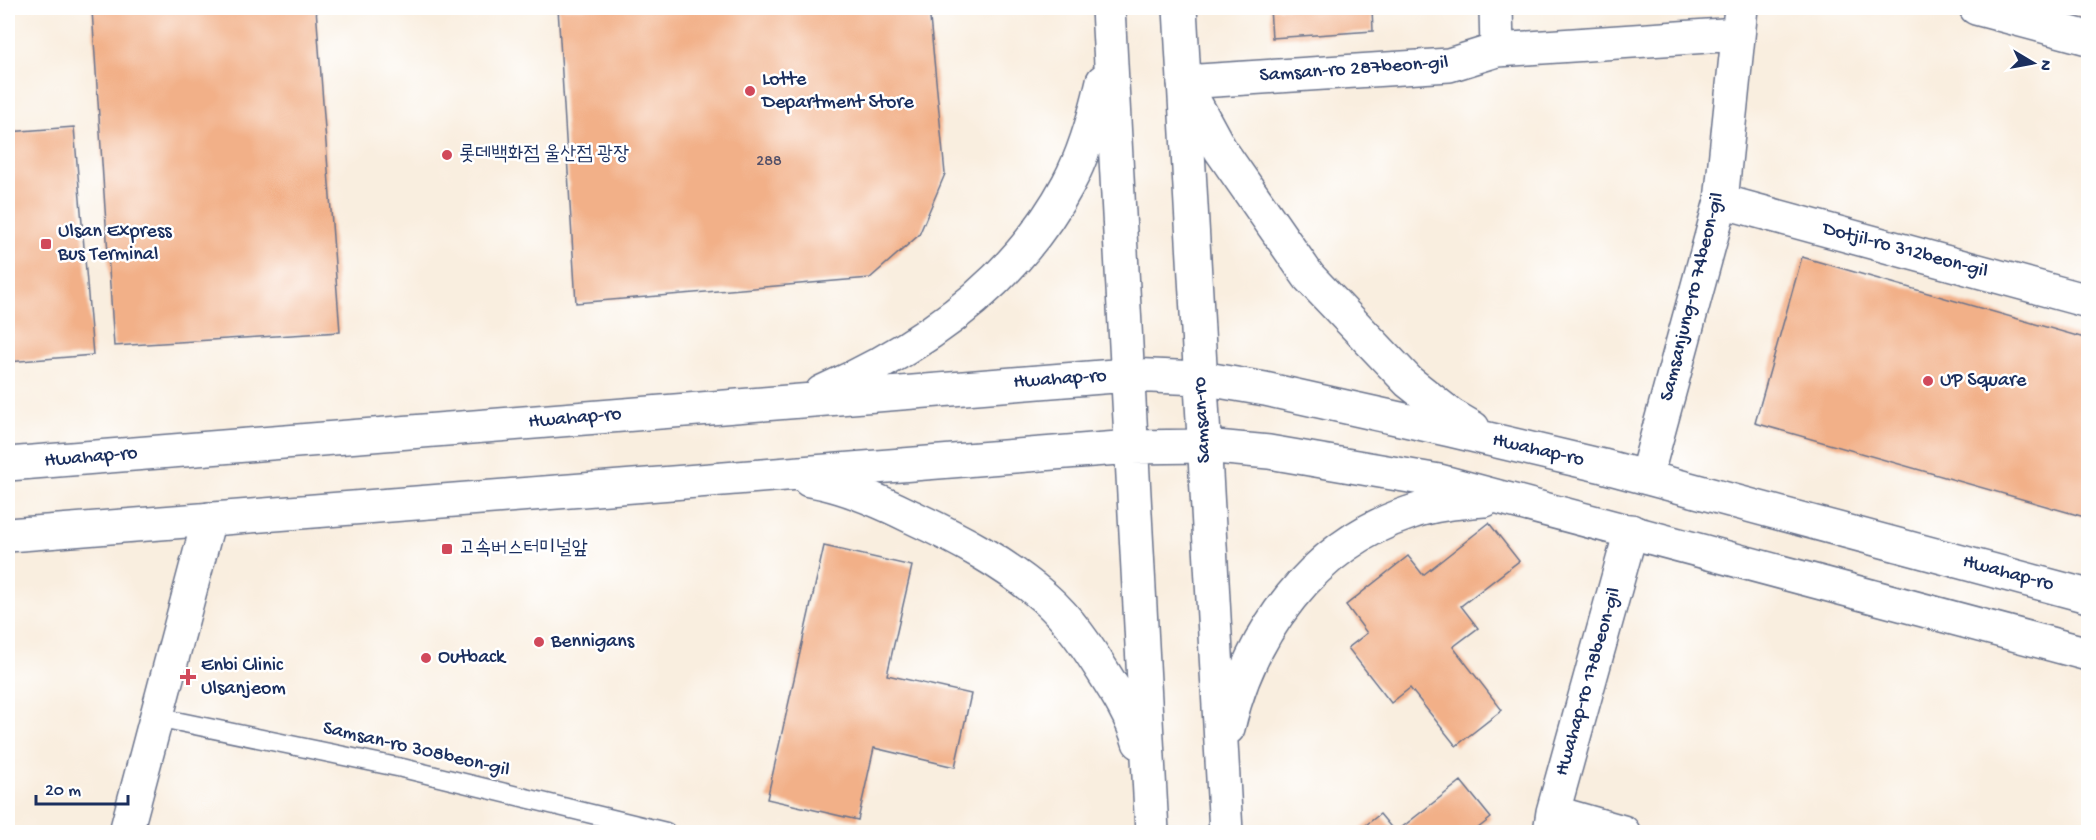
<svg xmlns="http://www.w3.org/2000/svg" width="2096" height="840" viewBox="0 0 2096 840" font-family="'Gochi Hand','Poor Story',sans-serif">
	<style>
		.building { fill: #f2b088 }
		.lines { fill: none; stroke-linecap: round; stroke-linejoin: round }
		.service-casing { stroke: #69728b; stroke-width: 21 }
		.minor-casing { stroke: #69728b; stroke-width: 36 }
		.secondary-casing { stroke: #69728b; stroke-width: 36 }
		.service { stroke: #fff; stroke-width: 18 }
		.minor { stroke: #fff; stroke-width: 33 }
		.secondary { stroke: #fff; stroke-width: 33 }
		.poi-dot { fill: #d1495b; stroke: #fff; stroke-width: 2 }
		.labels { text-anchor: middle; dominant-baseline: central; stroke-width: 5; stroke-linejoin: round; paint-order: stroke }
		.number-label { font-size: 16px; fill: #514f68 }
		.street-label { font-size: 20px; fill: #1b2f5e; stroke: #fff }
		.poi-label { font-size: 20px; fill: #1b2f5e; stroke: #fff; text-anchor: start }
	</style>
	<rect width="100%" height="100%" fill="#fff"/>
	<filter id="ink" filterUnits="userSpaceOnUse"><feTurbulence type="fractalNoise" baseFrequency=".0167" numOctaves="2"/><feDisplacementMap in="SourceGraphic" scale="12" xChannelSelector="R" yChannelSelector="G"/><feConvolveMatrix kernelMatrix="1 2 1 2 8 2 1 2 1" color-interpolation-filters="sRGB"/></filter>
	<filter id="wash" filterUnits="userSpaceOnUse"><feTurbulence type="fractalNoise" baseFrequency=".008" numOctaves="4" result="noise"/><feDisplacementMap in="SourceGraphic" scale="24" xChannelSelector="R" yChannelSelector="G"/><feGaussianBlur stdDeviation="1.35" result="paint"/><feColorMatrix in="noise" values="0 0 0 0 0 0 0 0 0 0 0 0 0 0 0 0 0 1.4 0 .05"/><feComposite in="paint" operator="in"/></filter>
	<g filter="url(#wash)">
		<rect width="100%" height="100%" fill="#f9eedf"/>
		<g id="blocks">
			<path class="building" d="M 118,8 L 316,8 L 340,332 L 114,346 L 92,10 Z
				M 558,8 L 929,8 L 945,174 L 919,235 L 870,278 L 576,303 Z
				M 1270,8 L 1372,8 L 1373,31 L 1272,38 Z
				M 74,127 L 93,355 L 8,362 L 8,132 Z
				M 1802,257 L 2088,339 L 2088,518 L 1755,423 Z
				M 1489,523 L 1519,561 L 1461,606 L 1478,628 L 1453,647 L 1502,710 L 1456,746 L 1410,688 L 1391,703 L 1348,648 L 1367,633 L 1346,605 L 1408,556 L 1423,575 Z
				M 824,546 L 912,566 L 887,675 L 971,694 L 955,767 L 874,748 L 858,820 L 767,799 Z
				M 1461,781 L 1491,818 L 1473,832 L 1396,832 Z
				M 1380,814 L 1395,832 L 1357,832 Z"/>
		</g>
	</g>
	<g filter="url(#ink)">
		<use href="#blocks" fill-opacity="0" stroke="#69728b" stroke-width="1.5"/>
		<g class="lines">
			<g class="service-casing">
				<path id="service" d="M 156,717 L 402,768 L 666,832"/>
			</g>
			<g class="minor-casing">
				<path id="minor" d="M 1496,8 L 1497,50
					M 1976,8 L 2088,38
					M 1184,82 L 1449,65 L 1497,50 L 1738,34
					M 1721,201 L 2088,301
					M 1646,477 L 1721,201 L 1741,8
					M 1553,812 L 1623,832
					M 126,832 L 209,519
					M 1550,832 L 1553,812 L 1631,531"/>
			</g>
			<g class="secondary-casing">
				<path id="secondary" d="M 1108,8 L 1152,832
					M 1180,8 L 1226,832
					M 1188,90 L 1220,149 L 1309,277 L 1409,382 L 1451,415 L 1473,428
					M 822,392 C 922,348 1015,283 1068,184 C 1085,153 1095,116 1103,81
					M 8,464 L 1127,375 L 1201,378 L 1265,389 L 1450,430 L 1603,466 L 2088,596
					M 809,480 C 844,485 880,501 912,517 C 959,539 1005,563 1045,598 C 1069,619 1087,646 1104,673 C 1118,695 1132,717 1139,742
					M 8,535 L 1131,447 L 1205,446 L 1269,452 L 1439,481 L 2088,654
					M 1228,728 C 1250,633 1313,545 1409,513 C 1433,504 1460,502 1485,500"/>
			</g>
			<use href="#service" class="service"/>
			<use href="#minor" class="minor"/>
			<use href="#secondary" class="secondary"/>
		</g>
	</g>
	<g class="poi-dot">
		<circle cx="750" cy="91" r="6"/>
		<circle cx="447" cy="155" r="6"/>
		<rect x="40" y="238" width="12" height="12" rx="3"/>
		<circle cx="1928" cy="381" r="6"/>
		<rect x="441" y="543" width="12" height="12" rx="3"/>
		<circle cx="539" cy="642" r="6"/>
		<circle cx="426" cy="658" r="6"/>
		<path d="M185 668h6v6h6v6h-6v6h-6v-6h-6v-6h6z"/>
	</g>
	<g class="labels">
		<g class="number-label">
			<text x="769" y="162">288</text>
		</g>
		<g class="street-label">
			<text transform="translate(1354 70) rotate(-4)">Samsan-ro 287beon-gil</text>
			<text transform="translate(1905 251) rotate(15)">Dotjil-ro 312beon-gil</text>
			<text transform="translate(1693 297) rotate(-76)">Samsanjung-ro 74beon-gil</text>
			<text transform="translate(1060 380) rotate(-4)">Hwahap-ro</text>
			<text transform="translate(575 419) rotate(-5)">Hwahap-ro</text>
			<text transform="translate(1203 420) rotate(-93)">Samsan-ro</text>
			<text transform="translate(1538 451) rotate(13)">Hwahap-ro</text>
			<text transform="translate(91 458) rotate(-5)">Hwahap-ro</text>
			<text transform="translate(2008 574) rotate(15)">Hwahap-ro</text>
			<text transform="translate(1589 682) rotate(-74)">Hwahap-ro 178beon-gil</text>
			<text transform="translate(416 750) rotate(13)">Samsan-ro 308beon-gil</text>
		</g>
		<g class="poi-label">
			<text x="762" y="80">Lotte<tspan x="762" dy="23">Department Store</tspan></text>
			<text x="459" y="155">롯데백화점 울산점 광장</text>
			<text x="58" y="232">Ulsan Express<tspan x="58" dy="23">Bus Terminal</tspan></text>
			<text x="1940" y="381">UP Square</text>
			<text x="459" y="549">고속버스터미널앞</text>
			<text x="551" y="642">Bennigans</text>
			<text x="438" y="658">Outback</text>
			<text x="201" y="666">Enbi Clinic<tspan x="201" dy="23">Ulsanjeom</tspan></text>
		</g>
	</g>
	<rect width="2096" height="840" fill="none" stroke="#fff" stroke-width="30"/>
	<g transform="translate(2033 63) rotate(100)" stroke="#ffffff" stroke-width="4.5" paint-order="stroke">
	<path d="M0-4.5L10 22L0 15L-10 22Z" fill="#1b2f5e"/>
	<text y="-9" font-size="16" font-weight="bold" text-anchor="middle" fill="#1b2f5e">N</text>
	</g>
	<path d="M36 795v9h92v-9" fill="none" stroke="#1b2f5e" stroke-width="3"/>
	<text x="45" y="795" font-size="18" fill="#1b2f5e" stroke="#ffffff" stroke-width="4.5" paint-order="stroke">20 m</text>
</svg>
